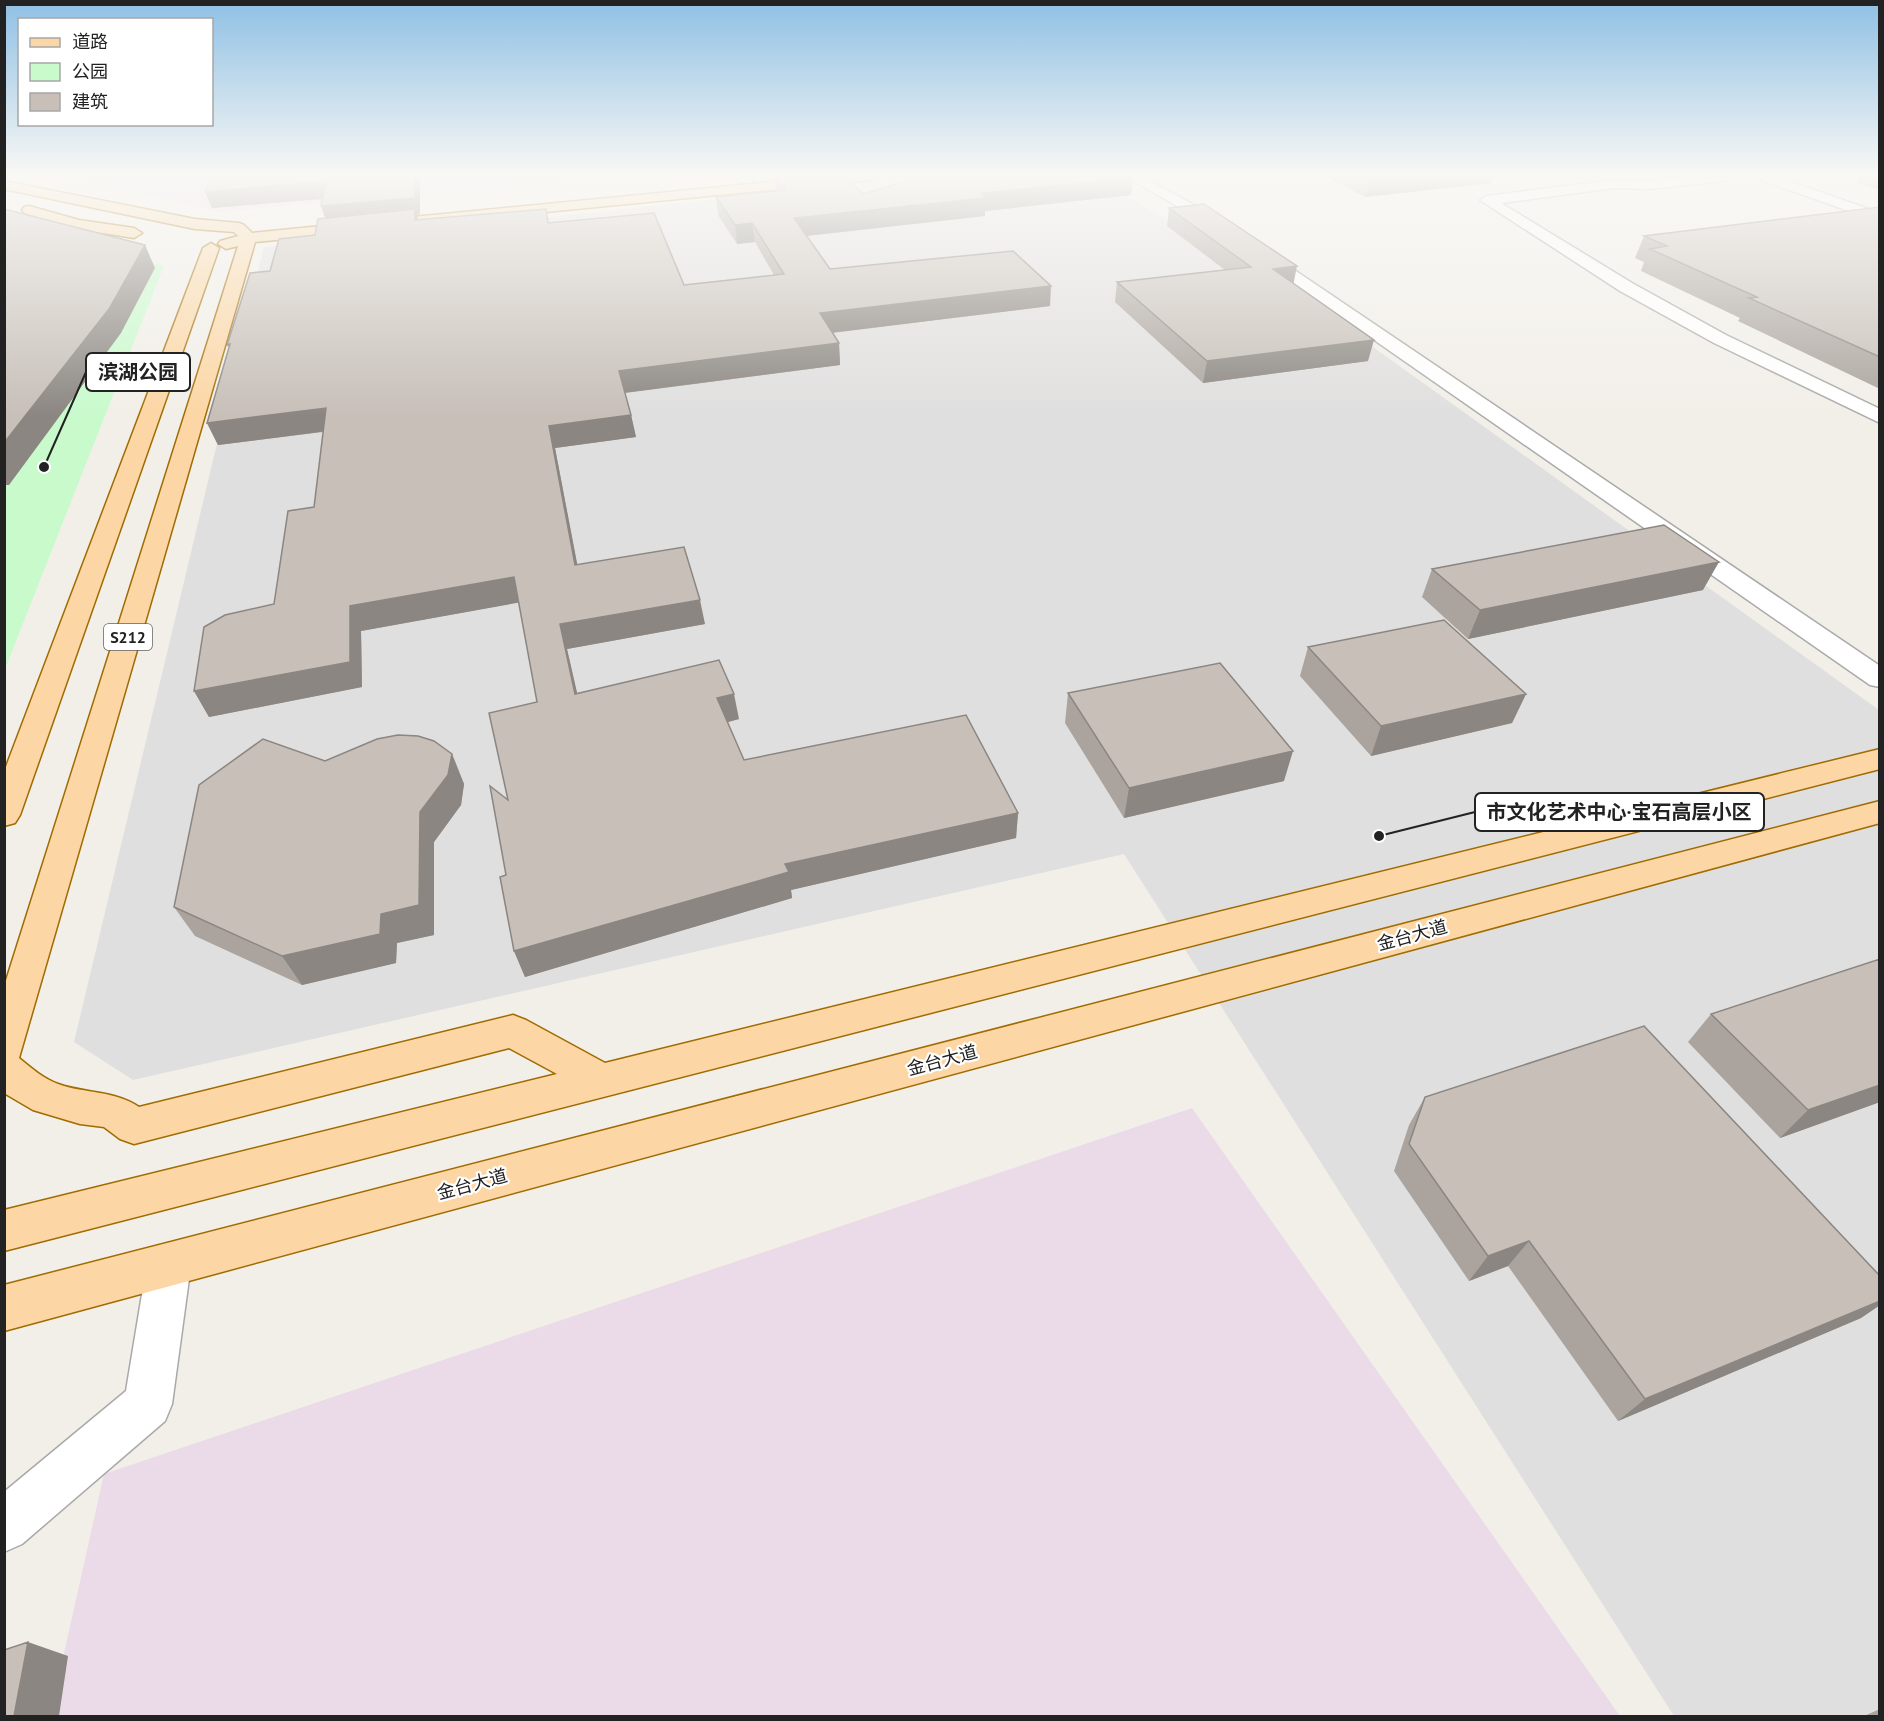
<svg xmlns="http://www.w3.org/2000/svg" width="1884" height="1721" viewBox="0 0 1884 1721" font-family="'PT Sans','Noto Sans SC',sans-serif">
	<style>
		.residential { fill: #e0dfdf }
		.industrial { fill: #ebdbe8 }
		.park { fill: #c8facc }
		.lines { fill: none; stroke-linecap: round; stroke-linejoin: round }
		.minor-casing { stroke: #a9a9a9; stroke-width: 3 }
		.major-casing { stroke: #a06b00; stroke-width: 3 }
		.minor { fill: #fff; fill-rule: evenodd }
		.major { fill: #fcd6a4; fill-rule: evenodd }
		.wall { fill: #aba49e }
		.shaded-wall { fill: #8b8681 }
		.building { fill: #c7bfb8; stroke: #8b8681; stroke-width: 1.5 }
		.labels { text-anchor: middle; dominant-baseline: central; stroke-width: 4.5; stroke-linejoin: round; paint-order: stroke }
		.shield { fill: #fff; stroke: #646464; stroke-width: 1.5 }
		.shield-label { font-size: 16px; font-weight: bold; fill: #222 }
		.street-label { font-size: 18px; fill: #222; stroke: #fff }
		.leader { fill: none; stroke: #222; stroke-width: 2 }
		.callout-dot { fill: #222; stroke: #fff; stroke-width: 2 }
		.callout { fill: #fff; stroke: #222; stroke-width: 2 }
		.callout-label { font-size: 20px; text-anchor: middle; font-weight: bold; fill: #222 }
	</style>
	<rect width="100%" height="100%" fill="#f2efe9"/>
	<path class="residential" d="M 935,176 L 1095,176 L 1373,347 L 1879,710 L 1879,1716 L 1674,1716 L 1124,854 L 133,1080 L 74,1042 L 264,247 Z"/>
	<path class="industrial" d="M 68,176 L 625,176 L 218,212 Z
		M 1192,1108 L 1620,1716 L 50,1716 L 104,1474 Z"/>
	<path class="park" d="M 5,219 L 164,266 L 5,669 Z"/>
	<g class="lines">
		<g class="minor-casing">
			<path id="minor" d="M 737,176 L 751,176 L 753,180 L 751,183 L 741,183 Z
				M 1125,176 L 1141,176 L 1216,217 L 1880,666 L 1880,687 L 1870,685 L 1206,223 Z
				M 1698,176 L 1730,177 L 1723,181 L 1649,189 L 1614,188 L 1501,203 L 1632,283 L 1726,335 L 1880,409 L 1880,423 L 1714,343 L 1620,291 L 1480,200 L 1487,196 L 1614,180 L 1649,181 Z
				M 1756,176 L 1775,176 L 1880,213 L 1880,222 L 1758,179 Z
				M 169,1243 L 185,1249 L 191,1264 L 172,1404 L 165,1421 L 22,1544 L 4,1552 L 4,1492 L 126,1391 L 147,1264 L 153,1249 Z"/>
		</g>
		<g class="major-casing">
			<path id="major" d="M 834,176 L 878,176 L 871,180 L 413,225 L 406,221 L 413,217 Z
				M 4,181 L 195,219 L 239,223 L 244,225 L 252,233 L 362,222 L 370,227 L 362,232 L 255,242 L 19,1058 C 31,1068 44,1079 58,1084 C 86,1094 114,1090 139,1107 L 513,1015 L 526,1020 L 605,1063 L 1880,749 L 1880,769 L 4,1251 L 4,1210 L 557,1074 L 509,1048 L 134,1144 L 120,1139 L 104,1127 L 80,1124 L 33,1110 L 4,1093 L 4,987 L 238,246 L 226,249 L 218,244 L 220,241 L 238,236 L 234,232 L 195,229 L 4,189 Z
				M 29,206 L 79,220 L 134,228 L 142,233 L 134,238 L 77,229 L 24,213 L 22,210 L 24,207 Z
				M 211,243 L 219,248 L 20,815 L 15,823 L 4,826 L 4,772 L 203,248 Z
				M 1880,801 L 1880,823 L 4,1331 L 4,1285 Z"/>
		</g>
		<use href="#minor" class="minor"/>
		<use href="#major" class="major"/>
	</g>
	<path class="wall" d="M 212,176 L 420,176 L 420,214 L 417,215 L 418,220 L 546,209 L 549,223 L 684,285 L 774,275 L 755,242 L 737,244 L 718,215 L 716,197 L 776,191 L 775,180 L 768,180 L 764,176 L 844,176 L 863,194 L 1131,195 L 985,211 L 985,216 L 807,236 L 830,269 L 1050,306 L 832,333 L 839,343 L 840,365 L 625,393 L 631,415 L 636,437 L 555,448 L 577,564 L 705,624 L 567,649 L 577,693 L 739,719 L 727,722 L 744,760 L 1018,813 L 1016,838 L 791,890 L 792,898 L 525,977 L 514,951 L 506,875 L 508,800 L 537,702 L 519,602 L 361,631 L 362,687 L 209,717 L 194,691 L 274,604 L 314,507 L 323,432 L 218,445 L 207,423 L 229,348 L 227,345 L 270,271 L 315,235 L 325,218 L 323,199 L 212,208 Z
		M 1325,176 L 1494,176 L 1491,183 L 1365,197 Z
		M 1860,176 L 1880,176 L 1880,190 L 1856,183 Z
		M 1880,207 L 1880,389 L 1738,321 L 1740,318 L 1641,271 L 1644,262 L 1635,258 L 1644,236 Z
		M 1169,208 L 1294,283 L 1368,361 L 1203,383 L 1115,302 L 1117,282 L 1225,270 L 1167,226 Z
		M 1432,569 L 1703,590 L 1468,639 L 1422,597 Z
		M 1308,647 L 1526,694 L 1512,723 L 1371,756 L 1300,676 Z
		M 1068,693 L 1284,781 L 1124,818 L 1065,723 Z
		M 452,754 L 464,784 L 461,805 L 434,842 L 434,935 L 397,943 L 396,963 L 302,985 L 195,936 L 174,907 L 325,761 Z
		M 1711,1014 L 1880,1102 L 1780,1138 L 1688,1042 Z
		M 1425,1097 L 1880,1276 L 1880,1305 L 1861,1318 L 1618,1421 L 1508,1266 L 1469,1281 L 1394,1171 L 1409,1125 Z
		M 1880,1709 L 1880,1716 L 1864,1716 Z"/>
	<path class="shaded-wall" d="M 415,176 L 420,176 L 420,214 L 417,215 L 420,228 L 327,223 L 321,206 Z
		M 767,176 L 775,176 L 775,180 L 768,180 Z
		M 1384,176 L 1494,176 L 1491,183 L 1365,197 L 1370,177 Z
		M 1133,178 L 1131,195 L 985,211 L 985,216 L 796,237 L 794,218 L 981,193 Z
		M 326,181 L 332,198 L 212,208 L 205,192 Z
		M 752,223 L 755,242 L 737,244 L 735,225 Z
		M 145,245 L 155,268 L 121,333 L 9,485 L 4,485 L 4,443 Z
		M 1297,266 L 1293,286 L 1273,269 Z
		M 1051,286 L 1050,306 L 821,334 L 820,313 Z
		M 1374,340 L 1368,361 L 1203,383 L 1207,361 Z
		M 839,343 L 840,365 L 623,393 L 619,371 Z
		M 326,408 L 335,430 L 218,445 L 207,423 Z
		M 631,415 L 636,437 L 555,448 L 582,589 L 575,565 L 549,426 Z
		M 1719,562 L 1703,590 L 1468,639 L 1480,610 Z
		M 514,577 L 522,602 L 361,631 L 362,687 L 209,717 L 194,691 L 350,606 Z
		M 700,600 L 705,624 L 567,649 L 583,719 L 575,694 L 560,624 Z
		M 734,694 L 739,719 L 721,724 L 717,698 Z
		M 1526,694 L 1512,723 L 1371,756 L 1381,726 Z
		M 1293,751 L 1284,781 L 1124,818 L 1129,788 Z
		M 452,754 L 464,784 L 461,805 L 434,842 L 434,935 L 397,943 L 396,963 L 302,985 L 282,956 L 381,914 L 420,812 Z
		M 1018,813 L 1016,838 L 791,890 L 792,898 L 525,977 L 514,951 L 785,864 Z
		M 1880,1085 L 1880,1102 L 1780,1138 L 1808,1110 Z
		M 1529,1241 L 1508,1266 L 1469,1281 L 1488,1256 Z
		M 1880,1301 L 1880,1305 L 1861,1318 L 1618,1421 L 1645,1399 Z
		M 28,1642 L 68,1656 L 59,1716 L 14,1716 Z"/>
	<path class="building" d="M 212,176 L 415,176 L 415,198 L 321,206 L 326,181 L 205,192 Z
		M 775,176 L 844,176 L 863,194 L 925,176 L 1129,176 L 1133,178 L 981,193 L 986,198 L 794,218 L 830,269 L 1013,251 L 1051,286 L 820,313 L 839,343 L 619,371 L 631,415 L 549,426 L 575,565 L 684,547 L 700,600 L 560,624 L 575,694 L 719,660 L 734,694 L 717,698 L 744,760 L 966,715 L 1018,813 L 785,864 L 789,872 L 514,951 L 500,877 L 506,875 L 490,786 L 508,800 L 489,713 L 537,702 L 514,577 L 350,606 L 350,662 L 194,691 L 204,627 L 225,615 L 274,604 L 288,511 L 314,507 L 326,408 L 207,423 L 230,344 L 227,345 L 250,273 L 270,271 L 279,239 L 315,235 L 318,219 L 415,209 L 415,220 L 546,209 L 548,223 L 654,213 L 684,285 L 784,274 L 752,223 L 735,225 L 716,197 L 786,190 Z
		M 1367,176 L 1384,176 L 1370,177 Z
		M 1204,204 L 1297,266 L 1273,269 L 1374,340 L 1207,361 L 1117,282 L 1251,267 L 1169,208 Z
		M 1880,207 L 1880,357 L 1749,298 L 1757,297 L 1650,249 L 1667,246 L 1644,236 Z
		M 4,209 L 145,245 L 109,309 L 4,443 Z
		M 1664,525 L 1719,562 L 1480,610 L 1432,569 Z
		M 1444,620 L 1526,694 L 1381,726 L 1308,647 Z
		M 1220,663 L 1293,751 L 1129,788 L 1068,693 Z
		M 398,735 L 418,736 L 434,741 L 452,754 L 448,775 L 420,812 L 419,905 L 381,914 L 380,934 L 282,956 L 174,907 L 199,785 L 263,739 L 325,761 L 377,739 Z
		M 1880,959 L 1880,1085 L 1808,1110 L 1711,1014 Z
		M 1644,1026 L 1880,1276 L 1880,1301 L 1645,1399 L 1529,1241 L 1488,1256 L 1409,1144 L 1425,1097 Z
		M 28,1642 L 14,1716 L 4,1716 L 4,1650 Z"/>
	<linearGradient id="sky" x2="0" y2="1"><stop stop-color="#8fc0e4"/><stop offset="0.42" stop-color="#f9f8f5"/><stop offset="1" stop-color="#f9f8f5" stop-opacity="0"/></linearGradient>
	<rect width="1884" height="416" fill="url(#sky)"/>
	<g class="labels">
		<rect class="shield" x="104" y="624" width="48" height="26" rx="4.5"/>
		<g class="shield-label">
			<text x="128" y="637">S212</text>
		</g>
		<g class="street-label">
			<text transform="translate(1412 935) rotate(-15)">金台大道</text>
			<text transform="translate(942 1060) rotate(-15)">金台大道</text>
			<text transform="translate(472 1184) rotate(-15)">金台大道</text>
		</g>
	</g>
	<path class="leader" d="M44 467L86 372M1379 836L1475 812"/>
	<g class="callout-dot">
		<circle cx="44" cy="467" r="6"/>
		<circle cx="1379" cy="836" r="6"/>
	</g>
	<g class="callout">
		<rect x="86" y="353" width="104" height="38" rx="6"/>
		<rect x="1475" y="793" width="289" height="38" rx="6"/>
	</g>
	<g class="callout-label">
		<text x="138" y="379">滨湖公园</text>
		<text x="1619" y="819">市文化艺术中心·宝石高层小区</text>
	</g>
	<rect width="1884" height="1721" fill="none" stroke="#222222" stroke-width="12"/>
	<rect x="18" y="18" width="195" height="108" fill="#ffffff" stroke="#a7a7a7" stroke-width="1.5"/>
	<rect x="30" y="38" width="30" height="9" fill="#fcd6a4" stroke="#a7a7a7" stroke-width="1.5"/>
	<text x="72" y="48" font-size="18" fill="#222222">道路</text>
	<rect x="30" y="63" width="30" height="18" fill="#c8facc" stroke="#a7a7a7" stroke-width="1.5"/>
	<text x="72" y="78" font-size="18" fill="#222222">公园</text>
	<rect x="30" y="93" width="30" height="18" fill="#c7bfb8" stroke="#a7a7a7" stroke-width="1.5"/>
	<text x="72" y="108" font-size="18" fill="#222222">建筑</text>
</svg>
